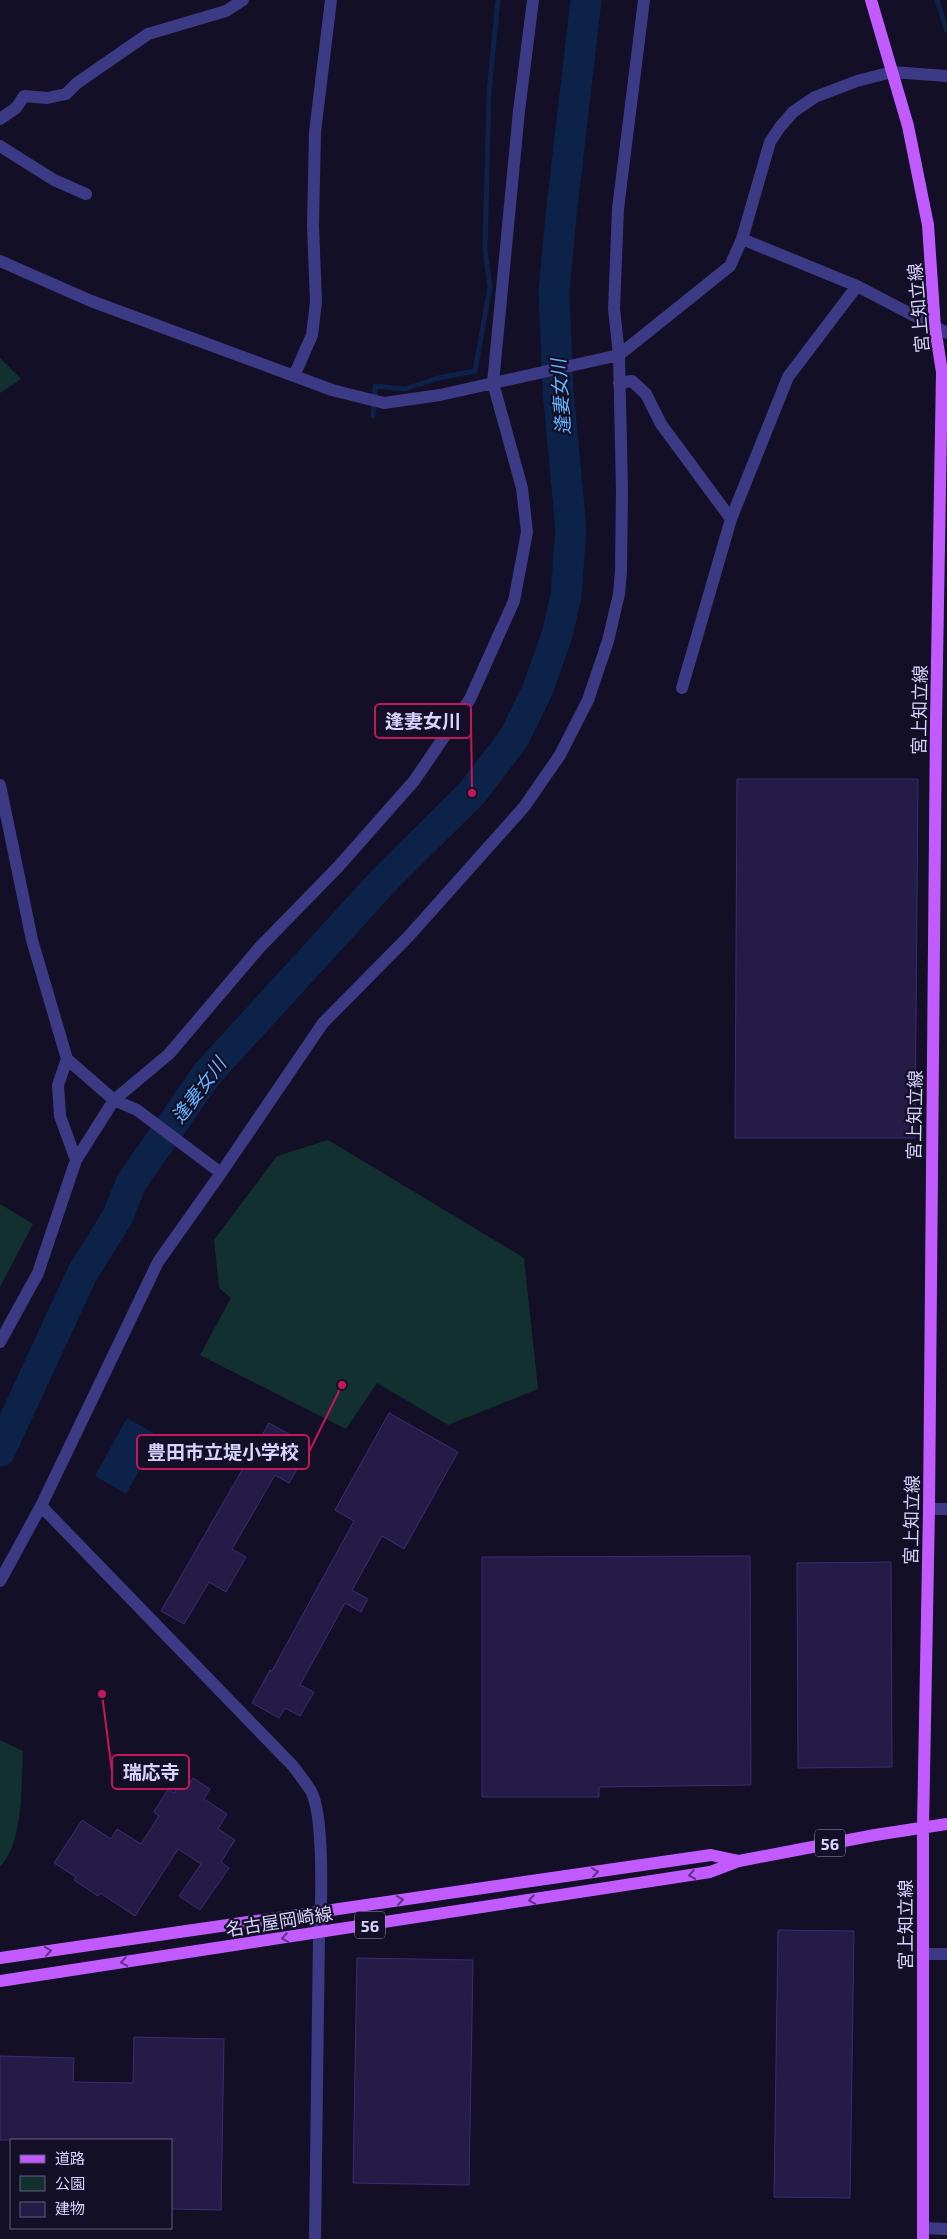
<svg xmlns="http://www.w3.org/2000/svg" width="947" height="2239" viewBox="0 0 947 2239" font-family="'Exo 2','Noto Sans JP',sans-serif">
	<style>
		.green { fill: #12302f }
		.water { fill: #0c2248 }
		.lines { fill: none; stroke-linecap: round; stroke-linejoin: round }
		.stream { stroke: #0c2248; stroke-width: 5 }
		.river { stroke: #0c2248; stroke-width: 31 }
		.building { fill: #241b47; stroke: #3b2d73 }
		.minor { stroke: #3d3a85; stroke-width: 12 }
		.major { stroke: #c25bff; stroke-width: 12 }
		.oneway { stroke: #623188 }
		.labels { text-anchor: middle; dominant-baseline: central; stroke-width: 4.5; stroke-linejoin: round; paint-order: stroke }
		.shield { fill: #130f26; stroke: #9e99be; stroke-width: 1 }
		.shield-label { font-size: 16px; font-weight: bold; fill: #d9d4ff }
		.street-label { font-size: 18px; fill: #d9d4ff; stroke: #130f26 }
		.water-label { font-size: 19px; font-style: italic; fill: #62b6ff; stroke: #130f26 }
		.leader { fill: none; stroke: #c2185b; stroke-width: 2 }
		.callout-dot { fill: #c2185b; stroke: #130f26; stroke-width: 2 }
		.callout { fill: #130f26; stroke: #c2185b; stroke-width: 2 }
		.callout-label { font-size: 19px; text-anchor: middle; font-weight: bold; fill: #d9d4ff }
	</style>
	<rect width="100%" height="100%" fill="#130f26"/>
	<path class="green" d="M 0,358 L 21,379 L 0,393 Z
		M 328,1140 L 524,1258 L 538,1389 L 448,1425 L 377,1383 L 346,1429 L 200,1355 L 231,1298 L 219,1288 L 214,1240 L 277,1156 Z
		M 0,1204 L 33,1224 L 0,1287 Z
		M 0,1740 L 23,1751 C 21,1786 24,1841 0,1867 Z"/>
	<path class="water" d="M 127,1418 L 159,1436 L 126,1494 L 95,1476 Z"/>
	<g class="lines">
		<path class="stream" d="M 937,0 L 947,31
			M 373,416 L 375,386 L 405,389 L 438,378 L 475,371 L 490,287 L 485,250 L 489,92 L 498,0"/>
		<path class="river" d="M 0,1451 L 82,1274 L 118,1216 L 131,1183 L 207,1074 L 387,877 L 472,793 L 514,738 L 537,691 L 557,635 L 566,596 L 571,529 L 558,391 L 554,292 L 561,216 L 586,0"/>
	</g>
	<path class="building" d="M 737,779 L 918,779 L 915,1138 L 735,1138 Z
		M 389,1413 L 458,1452 L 404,1549 L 382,1536 L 352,1590 L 368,1599 L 361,1612 L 345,1603 L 300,1685 L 314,1692 L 300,1716 L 285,1708 L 279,1718 L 252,1703 L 270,1670 L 272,1671 L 354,1521 L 335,1510 Z
		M 269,1423 L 294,1437 L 287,1448 L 304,1457 L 289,1483 L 275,1475 L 232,1549 L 246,1557 L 226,1592 L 209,1582 L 184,1624 L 161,1611 Z
		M 750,1556 L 751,1785 L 599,1787 L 599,1797 L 482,1797 L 482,1557 Z
		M 891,1562 L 892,1767 L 798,1768 L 797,1563 Z
		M 193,1778 L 210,1789 L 204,1799 L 227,1814 L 218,1829 L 235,1840 L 221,1862 L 229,1868 L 200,1910 L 179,1896 L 201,1864 L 178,1849 L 135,1916 L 100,1893 L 98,1896 L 74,1880 L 76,1877 L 54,1863 L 82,1820 L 111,1839 L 117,1829 L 141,1844 L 159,1816 L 154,1812 L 168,1789 L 174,1793 L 184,1779 L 189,1783 Z
		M 778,1930 L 854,1931 L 850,2198 L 774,2197 Z
		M 357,1958 L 473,1960 L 469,2185 L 353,2183 Z
		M 134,2037 L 224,2039 L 221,2210 L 171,2209 L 171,2140 L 0,2140 L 0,2056 L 74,2058 L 73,2082 L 133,2083 Z"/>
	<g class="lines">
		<path class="minor" d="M 0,119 L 16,108 L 24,96 L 47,98 L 66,94 L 77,83 L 148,34 L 226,11 L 243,0
			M 0,146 L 54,180 L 86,194
			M 742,239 L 857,286 L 947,333
			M 0,261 L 91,301 L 332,390 L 384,403 L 440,395 L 619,355 L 730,266 L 742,239 L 770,142 L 780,127 L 793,112 L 815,97 L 857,81 L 892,72 L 947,76
			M 294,376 L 312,335 L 316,302 L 313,226 L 315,132 L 331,0
			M 619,383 L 632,381 L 646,394 L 661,424 L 731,519
			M 682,688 L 731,519 L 788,377 L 857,286
			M 0,785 L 32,940 L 67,1059 L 114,1100 L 137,1110 L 221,1173 L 158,1262 L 41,1506 L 0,1581
			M 67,1059 L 58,1085 L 60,1116 L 76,1160
			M 221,1173 L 323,1023 L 408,937 L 524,807 L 560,755 L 588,700 L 608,641 L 619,594 L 621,571 L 622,491 L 619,355 L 614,309 L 618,209 L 644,0
			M 0,1342 L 38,1273 L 76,1160 L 114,1100 L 169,1054 L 260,947 L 338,867 L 414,781 L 470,699 L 514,601 L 527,532 L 522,488 L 493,383 L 519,111 L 533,0
			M 41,1506 L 293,1766 C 299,1774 306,1783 311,1791 C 324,1815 322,1904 319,1933 L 315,2239
			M 929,1509 L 947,1509
			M 923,1954 L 947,1954
			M 923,2228 L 947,2229"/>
		<path class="major" d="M 871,0 L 908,126 L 928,225 L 935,328 L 942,372 L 936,720 L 929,1509 L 923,1827 L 923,2239
			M 0,1958 L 711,1855 L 739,1861
			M 0,1981 L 710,1872 L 739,1861 L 875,1835 L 947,1824"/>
	</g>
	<defs><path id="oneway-chevron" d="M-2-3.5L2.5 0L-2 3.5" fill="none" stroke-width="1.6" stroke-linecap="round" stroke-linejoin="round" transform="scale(1.25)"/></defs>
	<g class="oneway">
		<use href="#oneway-chevron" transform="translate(595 1872) rotate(-8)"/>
		<use href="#oneway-chevron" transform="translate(692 1875) rotate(171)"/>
		<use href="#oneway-chevron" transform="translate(400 1900) rotate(-8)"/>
		<use href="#oneway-chevron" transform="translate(532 1900) rotate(171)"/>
		<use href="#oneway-chevron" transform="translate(285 1938) rotate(171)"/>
		<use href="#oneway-chevron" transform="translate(48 1951) rotate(-8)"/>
		<use href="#oneway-chevron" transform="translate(124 1962) rotate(171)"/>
	</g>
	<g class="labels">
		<g class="shield">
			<rect x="815" y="1829.5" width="30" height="27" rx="4"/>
			<rect x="355" y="1911.5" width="30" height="27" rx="4"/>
		</g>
		<g class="shield-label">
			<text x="830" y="1843">56</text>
			<text x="370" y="1925">56</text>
		</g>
		<g class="street-label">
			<text transform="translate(918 308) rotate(-95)">宮上知立線</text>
			<text transform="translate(919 710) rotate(-89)">宮上知立線</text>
			<text transform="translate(914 1115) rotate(-89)">宮上知立線</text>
			<text transform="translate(911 1520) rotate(-89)">宮上知立線</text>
			<text transform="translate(279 1921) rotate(-9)">名古屋岡崎線</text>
			<text transform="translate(905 1925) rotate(-90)">宮上知立線</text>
		</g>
		<g class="water-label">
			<text transform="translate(560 397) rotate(-94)">逢妻女川</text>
			<text transform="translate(198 1090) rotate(-53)">逢妻女川</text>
		</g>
	</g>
	<path class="leader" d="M472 793L471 721M342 1385L309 1452M102 1694L112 1772"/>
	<g class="callout-dot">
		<circle cx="472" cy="793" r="5"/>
		<circle cx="342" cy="1385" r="5"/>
		<circle cx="102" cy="1694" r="5"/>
	</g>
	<g class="callout">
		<rect x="375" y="704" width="96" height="34" rx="5"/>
		<rect x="137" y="1435" width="172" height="34" rx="5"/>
		<rect x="112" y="1755" width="77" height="34" rx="5"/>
	</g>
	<g class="callout-label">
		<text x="423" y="728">逢妻女川</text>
		<text x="223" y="1459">豊田市立堤小学校</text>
		<text x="151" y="1779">瑞応寺</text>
	</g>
	<rect x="10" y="2139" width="162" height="90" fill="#130f26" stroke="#625e7d"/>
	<rect x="20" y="2155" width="25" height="8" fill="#c25bff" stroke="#625e7d"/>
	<text x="55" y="2164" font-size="15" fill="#d9d4ff">道路</text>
	<rect x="20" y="2176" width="25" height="15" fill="#12302f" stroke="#625e7d"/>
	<text x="55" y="2189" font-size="15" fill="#d9d4ff">公園</text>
	<rect x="20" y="2202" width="25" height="15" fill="#241b47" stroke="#625e7d"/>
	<text x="55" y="2214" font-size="15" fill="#d9d4ff">建物</text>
</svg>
